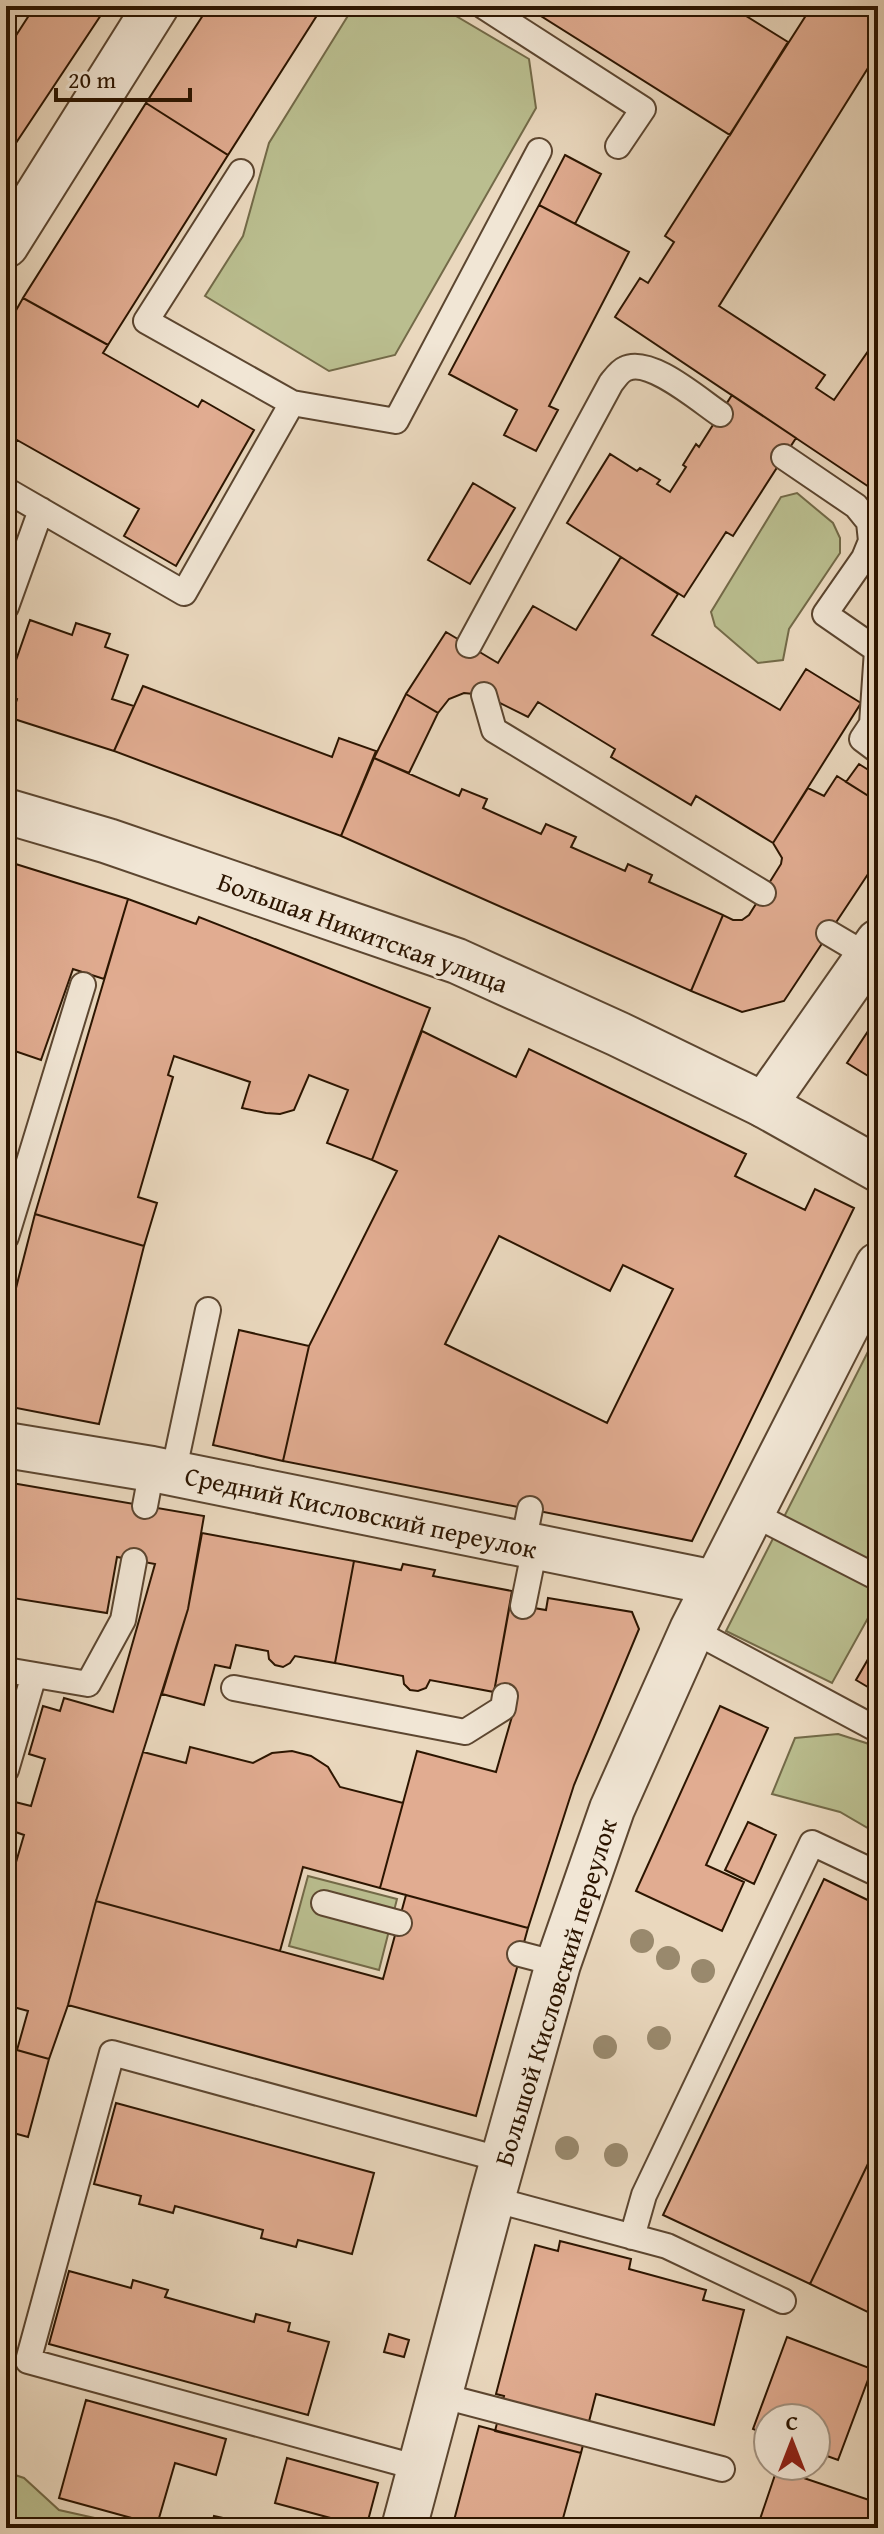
<svg xmlns="http://www.w3.org/2000/svg" width="884" height="2534" viewBox="0 0 884 2534" font-family="'Gentium Book Plus',serif">
	<style>
		.green { fill: #babe8f; stroke: #736a48; stroke-width: 2 }
		.building { fill: #e1ac91; stroke: #2c1500; stroke-width: 2; fill-rule: evenodd }
		.lines { fill: none; stroke-linecap: round; stroke-linejoin: round }
		.service-casing { stroke: #5c4630; stroke-width: 28 }
		.minor-casing { stroke: #5c4630; stroke-width: 48 }
		.tertiary-casing { stroke: #5c4630; stroke-width: 48 }
		.service { stroke: #f1e6d5; stroke-width: 24 }
		.minor { stroke: #f1e6d5; stroke-width: 44 }
		.tertiary { stroke: #f1e6d5; stroke-width: 44 }
		.tree { fill: #99896d }
		.labels { text-anchor: middle; dominant-baseline: central; stroke-width: 6; stroke-linejoin: round; paint-order: stroke }
		.street-label { font-size: 26px; fill: #2c1500; stroke: #f1e6d5 }
	</style>
	<rect width="100%" height="100%" fill="#ead8be"/>
	<filter id="stains"><feTurbulence type="fractalNoise" baseFrequency=".0025" numOctaves="4"/><feColorMatrix values="0 0 0 0 .2 0 0 0 0 .09 0 0 0 0 .02 0 0 0 .5 -.17"/></filter>
	<radialGradient id="worn" r=".72"><stop offset=".6" stop-color="#630" stop-opacity="0"/><stop offset="1" stop-color="#630" stop-opacity=".3"/></radialGradient>
	<path class="green" d="M 354,6 L 439,6 L 529,59 L 536,108 L 395,355 L 329,371 L 205,296 L 243,236 L 269,143 Z
		M 797,493 L 833,523 L 840,538 L 840,553 L 789,629 L 783,660 L 758,663 L 715,626 L 711,612 L 781,497 Z
		M 878,1332 L 878,1600 L 832,1683 L 726,1631 Z
		M 838,1734 L 866,1743 L 878,1750 L 878,1834 L 840,1812 L 772,1794 L 795,1738 Z
		M 308,1876 L 397,1899 L 379,1970 L 289,1946 Z
		M 6,2472 L 24,2478 L 59,2510 L 122,2524 L 123,2528 L 6,2528 Z"/>
	<path class="building" d="M 35,6 L 107,6 L 6,158 L 6,51 Z
		M 209,6 L 323,6 L 228,155 L 146,103 Z
		M 525,6 L 730,6 L 788,42 L 730,135 Z
		M 812,6 L 878,6 L 878,52 L 719,306 L 825,375 L 816,388 L 834,400 L 878,337 L 878,493 L 615,317 L 640,278 L 648,283 L 674,242 L 665,236 Z
		M 146,103 L 228,155 L 108,345 L 23,298 Z
		M 565,155 L 601,174 L 575,224 L 539,205 Z
		M 539,205 L 629,252 L 549,406 L 558,410 L 536,451 L 504,435 L 517,410 L 449,374 Z
		M 23,298 L 108,345 L 103,353 L 198,407 L 202,400 L 254,430 L 176,566 L 124,536 L 139,509 L 17,440 L 6,459 L 6,328 Z
		M 732,395 L 796,438 L 733,536 L 726,532 L 684,597 L 567,523 L 610,454 L 637,471 L 640,468 L 660,480 L 657,484 L 670,492 L 686,467 L 683,465 L 696,444 L 699,447 Z
		M 473,483 L 515,508 L 470,584 L 428,560 Z
		M 621,557 L 678,594 L 652,635 L 780,710 L 806,669 L 861,703 L 773,843 L 696,796 L 691,805 L 611,757 L 615,749 L 538,702 L 528,717 L 484,695 L 464,693 L 449,699 L 438,713 L 406,694 L 446,632 L 498,663 L 533,606 L 576,630 Z
		M 30,620 L 72,635 L 76,623 L 110,634 L 105,647 L 128,655 L 112,699 L 134,706 L 114,751 L 11,718 L 17,699 L 6,694 L 6,689 Z
		M 143,686 L 332,757 L 339,738 L 376,751 L 341,836 L 114,751 Z
		M 406,694 L 438,713 L 409,773 L 374,758 Z
		M 374,758 L 459,796 L 462,789 L 487,799 L 483,808 L 541,834 L 546,824 L 576,837 L 571,847 L 625,871 L 628,864 L 652,875 L 649,882 L 723,915 L 691,991 L 341,836 Z
		M 859,764 L 878,776 L 878,802 L 846,782 Z
		M 837,776 L 878,802 L 878,859 L 784,1001 L 742,1012 L 691,991 L 723,915 L 733,920 L 742,920 L 749,915 L 781,864 L 782,858 L 773,843 L 808,788 L 824,796 Z
		M 6,861 L 128,899 L 104,979 L 73,969 L 41,1060 L 6,1048 Z
		M 128,899 L 196,924 L 199,917 L 430,1008 L 372,1160 L 327,1143 L 348,1090 L 309,1075 L 294,1110 L 280,1114 L 266,1113 L 242,1108 L 250,1082 L 174,1056 L 168,1075 L 173,1077 L 138,1197 L 157,1203 L 144,1246 L 35,1214 Z
		M 878,1016 L 878,1082 L 847,1063 Z
		M 422,1031 L 516,1077 L 529,1049 L 746,1154 L 735,1176 L 805,1210 L 815,1189 L 854,1208 L 692,1541 L 283,1461 L 309,1346 L 397,1171 L 372,1160 ZM 499,1236 L 610,1291 L 623,1265 L 673,1289 L 607,1423 L 445,1344 Z
		M 35,1214 L 144,1246 L 99,1424 L 6,1406 L 6,1286 L 16,1288 Z
		M 239,1330 L 309,1346 L 283,1461 L 213,1445 Z
		M 6,1482 L 204,1516 L 188,1609 L 96,1901 L 68,2005 L 49,2059 L 17,2050 L 28,2011 L 6,2005 L 6,1898 L 9,1889 L 6,1888 L 6,1867 L 14,1869 L 24,1835 L 7,1829 L 15,1802 L 31,1806 L 45,1759 L 29,1754 L 43,1706 L 60,1711 L 64,1698 L 113,1712 L 155,1564 L 117,1557 L 107,1613 L 6,1597 Z
		M 202,1533 L 354,1561 L 335,1663 L 295,1656 L 290,1663 L 283,1667 L 275,1665 L 269,1659 L 268,1651 L 236,1645 L 230,1668 L 215,1665 L 204,1705 L 162,1694 L 188,1609 Z
		M 354,1561 L 401,1570 L 403,1564 L 435,1570 L 433,1576 L 512,1591 L 494,1692 L 430,1680 L 426,1688 L 418,1691 L 410,1690 L 404,1684 L 403,1676 L 335,1663 Z
		M 548,1598 L 632,1612 L 639,1629 L 574,1785 L 528,1928 L 380,1888 L 417,1751 L 496,1772 L 517,1699 L 494,1692 L 510,1604 L 546,1610 Z
		M 878,1642 L 878,1693 L 856,1680 Z
		M 720,1706 L 768,1728 L 706,1865 L 744,1882 L 722,1931 L 636,1891 Z
		M 190,1747 L 253,1763 L 272,1753 L 292,1751 L 311,1756 L 328,1767 L 340,1787 L 403,1803 L 380,1888 L 303,1867 L 280,1951 L 96,1901 L 143,1752 L 186,1763 Z
		M 748,1822 L 776,1835 L 754,1884 L 725,1870 Z
		M 824,1879 L 878,1905 L 878,2143 L 810,2284 L 663,2215 Z
		M 406,1895 L 528,1928 L 476,2116 L 68,2005 L 96,1901 L 383,1979 Z
		M 6,2047 L 49,2059 L 28,2137 L 6,2131 Z
		M 116,2103 L 374,2173 L 352,2254 L 298,2240 L 296,2247 L 261,2238 L 263,2230 L 175,2206 L 173,2213 L 139,2204 L 141,2196 L 94,2184 Z
		M 878,2143 L 878,2317 L 810,2284 Z
		M 560,2241 L 631,2259 L 629,2269 L 706,2290 L 703,2300 L 744,2310 L 714,2425 L 596,2394 L 581,2453 L 495,2431 L 504,2396 L 496,2394 L 535,2245 L 558,2251 Z
		M 69,2271 L 131,2288 L 133,2280 L 168,2290 L 165,2297 L 254,2322 L 256,2314 L 290,2323 L 288,2331 L 329,2342 L 308,2415 L 49,2344 Z
		M 389,2334 L 409,2340 L 404,2357 L 384,2352 Z
		M 787,2337 L 872,2369 L 838,2460 L 816,2452 L 816,2418 L 768,2418 L 768,2435 L 753,2429 Z
		M 86,2400 L 226,2439 L 216,2475 L 175,2463 L 157,2525 L 59,2498 Z
		M 479,2426 L 581,2453 L 562,2522 L 584,2528 L 452,2528 Z
		M 287,2458 L 378,2483 L 366,2528 L 336,2528 L 338,2520 L 275,2503 Z
		M 777,2469 L 872,2501 L 878,2483 L 878,2528 L 757,2528 Z
		M 214,2516 L 250,2524 L 249,2528 L 211,2528 Z"/>
	<g class="lines">
		<g class="service-casing">
			<path id="service" d="M 483,6 L 643,109 L 618,146
				M 292,403 L 396,421 L 539,151
				M 784,457 L 856,506 L 869,522 L 871,541 L 864,558 L 825,614 L 877,650 L 872,724 L 862,739 L 878,751
				M 6,490 L 184,593 L 292,403 L 146,321 L 241,172
				M 6,607 L 41,510
				M 469,645 L 611,383 C 615,378 620,371 625,369 C 649,356 699,400 720,414
				M 484,695 L 494,730 L 763,893
				M 829,933 L 868,956
				M 6,1237 L 83,985
				M 173,1474 L 208,1310
				M 145,1506 L 152,1469
				M 751,1513 L 878,1578
				M 523,1544 L 530,1509
				M 523,1606 L 535,1547
				M 692,1630 L 878,1730
				M 6,1670 L 88,1684 L 123,1620 L 134,1561
				M 234,1688 L 465,1732 L 503,1708 L 505,1696
				M 6,1770 L 34,1675
				M 324,1903 L 399,1923
				M 520,1954 L 558,1964
				M 492,2199 L 667,2246 L 783,2301
				M 632,2237 L 644,2195 L 812,1843 L 878,1874
				M 439,2395 L 722,2469
				M 419,2468 L 28,2361 L 112,2053 L 503,2160"/>
		</g>
		<g class="minor-casing">
			<path id="minor" d="M 6,245 L 156,6
				M 764,1105 L 878,942
				M 6,1445 L 152,1469 L 715,1583
				M 404,2528 L 492,2199 L 558,1964 L 612,1809 L 692,1630 L 878,1265"/>
		</g>
		<g class="tertiary-casing">
			<path id="tertiary" d="M 6,811 L 108,841 L 457,961 L 618,1034 L 764,1105 L 878,1169"/>
		</g>
		<use href="#service" class="service"/>
		<use href="#minor" class="minor"/>
		<use href="#tertiary" class="tertiary"/>
	</g>
	<g class="tree">
		<circle cx="642" cy="1941" r="12"/>
		<circle cx="668" cy="1958" r="12"/>
		<circle cx="703" cy="1971" r="12"/>
		<circle cx="659" cy="2038" r="12"/>
		<circle cx="605" cy="2047" r="12"/>
		<circle cx="567" cy="2148" r="12"/>
		<circle cx="616" cy="2155" r="12"/>
	</g>
	<g class="labels">
		<g class="street-label">
			<text transform="translate(363 932) rotate(20)">Большая Никитская улица</text>
			<text transform="translate(361 1512) rotate(12)">Средний Кисловский переулок</text>
			<text transform="translate(555 1992) rotate(-73)">Большой Кисловский переулок</text>
		</g>
	</g>
	<rect width="884" height="2534" fill="none" stroke="#ead8be" stroke-width="32"/>
	<rect x="8" y="8" width="868" height="2518" fill="none" stroke="#2c1500" stroke-width="4"/>
	<rect x="16" y="16" width="852" height="2502" fill="none" stroke="#2c1500" stroke-width="2"/>
	<g transform="translate(792 2442)"><circle r="38" fill="#f1e6d5" stroke="#a29280" stroke-width="2"/>
	<path d="M0-6L14 30L0 20L-14 30Z" fill="#8f2418"/>
	<text y="-12" font-size="22" font-weight="bold" text-anchor="middle" fill="#2c1500">С</text>
	</g>
	<path d="M56 88v12h134v-12" fill="none" stroke="#2c1500" stroke-width="4"/>
	<text x="68" y="88" font-size="24" fill="#2c1500" stroke="#f1e6d5" stroke-width="6" paint-order="stroke">20 m</text>
	<rect width="100%" height="100%" filter="url(#stains)"/>
	<rect width="100%" height="100%" fill="url(#worn)"/>
</svg>
